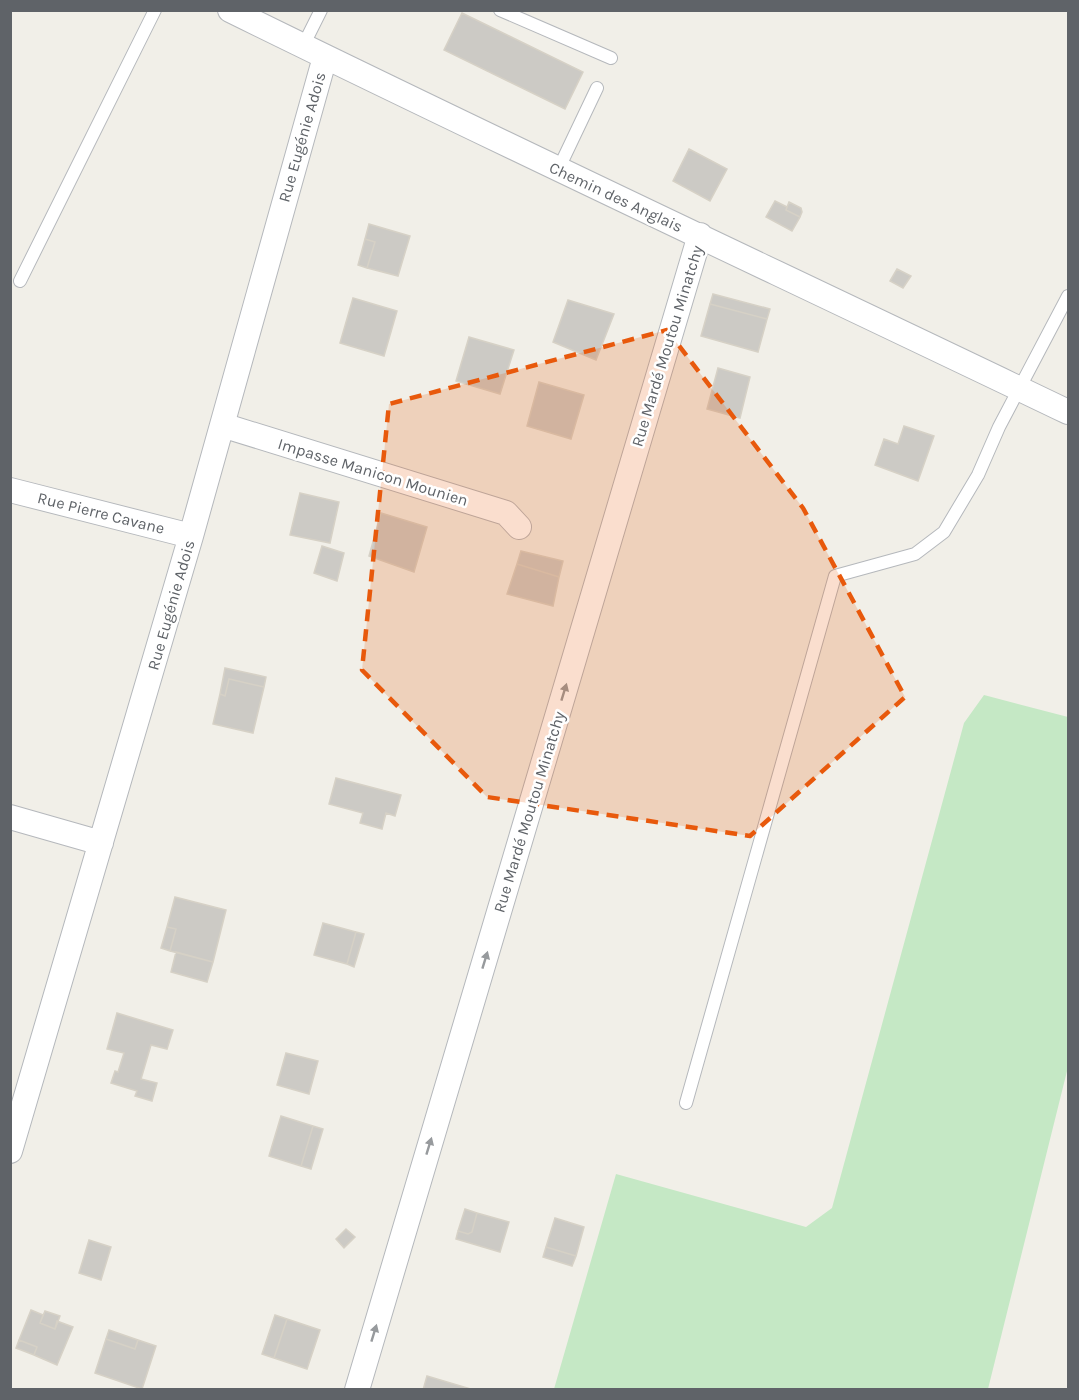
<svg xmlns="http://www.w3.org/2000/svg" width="1079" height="1400" viewBox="0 0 1079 1400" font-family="Karla,sans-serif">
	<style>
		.green { fill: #c5e8c5 }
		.building { fill: #cccac5; stroke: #d6d1c6; stroke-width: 1.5 }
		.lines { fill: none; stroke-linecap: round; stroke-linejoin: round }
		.service-casing { stroke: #b5b8bc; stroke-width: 14 }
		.minor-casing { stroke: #b5b8bc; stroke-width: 26 }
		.service { stroke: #fff; stroke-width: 12 }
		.minor { stroke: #fff; stroke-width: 24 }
		.oneway { fill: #979a9d }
		.marked { fill: #e8590c; fill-opacity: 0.2; stroke: #e8590c; stroke-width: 4.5; stroke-dasharray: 12 8; stroke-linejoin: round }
		.labels { text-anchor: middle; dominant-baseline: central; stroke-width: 5; stroke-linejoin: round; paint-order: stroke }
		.street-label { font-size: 16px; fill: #5f6368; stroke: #fff }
	</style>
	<rect width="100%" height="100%" fill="#f1efe8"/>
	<path class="green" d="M 984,695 L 1068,717 L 1068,1067 L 988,1389 L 554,1389 L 616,1174 L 806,1227 L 832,1208 L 964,723 Z"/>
	<path class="building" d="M 462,13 L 583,72 L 565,109 L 444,50 Z
		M 689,149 L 727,169 L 710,201 L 673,181 Z
		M 775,201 L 787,207 L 786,210 L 800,217 L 792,231 L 766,217 Z
		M 789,202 L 801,208 L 802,212 L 800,217 L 786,210 Z
		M 369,224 L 410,236 L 398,276 L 367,268 L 375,242 L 365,239 Z
		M 365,239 L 375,242 L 367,268 L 358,265 Z
		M 897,269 L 911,276 L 903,288 L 890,281 Z
		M 713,294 L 770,309 L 767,319 L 710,304 Z
		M 353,298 L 397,311 L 384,356 L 340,343 Z
		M 568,300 L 614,314 L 596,360 L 553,342 Z
		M 710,304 L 767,319 L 758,352 L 701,336 Z
		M 469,337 L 514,350 L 500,394 L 456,381 Z
		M 718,368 L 750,377 L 740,418 L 707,409 Z
		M 539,382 L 584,395 L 571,439 L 527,426 Z
		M 904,426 L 934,436 L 918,481 L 875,465 L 884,439 L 898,444 Z
		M 300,493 L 339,502 L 330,543 L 290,535 Z
		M 381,513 L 427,527 L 414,572 L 369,556 Z
		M 322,546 L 344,553 L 337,581 L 314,573 Z
		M 521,551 L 563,561 L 559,577 L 517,564 Z
		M 517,564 L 559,577 L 553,606 L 507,594 Z
		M 225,668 L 266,677 L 264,687 L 229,679 L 225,696 L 220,694 Z
		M 229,679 L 264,687 L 253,733 L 213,724 L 220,694 L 225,696 Z
		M 336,778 L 401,795 L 395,816 L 386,813 L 382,829 L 360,823 L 363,813 L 329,804 Z
		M 175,897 L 226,910 L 213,962 L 170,951 L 176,929 L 167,927 Z
		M 323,923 L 356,932 L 347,964 L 314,955 Z
		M 167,927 L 176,929 L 170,951 L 161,948 Z
		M 356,932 L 364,934 L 354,967 L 347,964 Z
		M 176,952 L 213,962 L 207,982 L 171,972 Z
		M 117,1013 L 173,1030 L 167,1049 L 151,1045 L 141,1079 L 157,1083 L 152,1101 L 135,1096 L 137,1091 L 111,1083 L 115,1071 L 118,1072 L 124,1053 L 107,1049 Z
		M 286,1053 L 318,1061 L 309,1094 L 277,1085 Z
		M 281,1116 L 313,1126 L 301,1166 L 269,1156 Z
		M 313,1126 L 323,1129 L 311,1169 L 301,1166 Z
		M 465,1209 L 477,1213 L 472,1232 L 468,1234 L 458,1231 Z
		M 477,1213 L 509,1222 L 500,1252 L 456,1239 L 458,1231 L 468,1234 L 472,1232 Z
		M 555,1218 L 584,1227 L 576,1256 L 546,1247 Z
		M 346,1229 L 355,1237 L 344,1248 L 336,1239 Z
		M 89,1240 L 111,1247 L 101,1280 L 79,1273 Z
		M 546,1247 L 576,1256 L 572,1266 L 543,1257 Z
		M 31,1310 L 43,1315 L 40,1323 L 55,1329 L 57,1321 L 73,1327 L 57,1365 L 34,1355 L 37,1347 L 19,1340 Z
		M 45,1311 L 60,1316 L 55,1329 L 40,1323 Z
		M 275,1315 L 287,1319 L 274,1358 L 262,1354 Z
		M 287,1319 L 320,1330 L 307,1369 L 274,1358 Z
		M 109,1330 L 138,1340 L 135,1349 L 106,1339 Z
		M 106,1339 L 135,1349 L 138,1340 L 156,1346 L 142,1389 L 95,1373 Z
		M 19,1340 L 37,1347 L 34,1355 L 16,1348 Z
		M 427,1376 L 471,1389 L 470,1390 L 423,1390 Z"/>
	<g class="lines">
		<g class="service-casing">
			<path id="service" d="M 500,10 L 611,58
				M 303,46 L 321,10
				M 558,170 L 597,88
				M 20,281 L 155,10
				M 686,1103 L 835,576 L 915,554 L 944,532 L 978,475 L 999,427 L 1068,296"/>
		</g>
		<g class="minor-casing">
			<path id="minor" d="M 230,10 C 508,147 789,278 1068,412
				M 222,425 L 506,513 L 519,527
				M 10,490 L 191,536
				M 10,817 L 101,843
				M 10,1151 L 191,536 L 325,57
				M 357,1390 L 700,235"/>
		</g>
		<use href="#service" class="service"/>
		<use href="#minor" class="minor"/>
	</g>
	<defs><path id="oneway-solid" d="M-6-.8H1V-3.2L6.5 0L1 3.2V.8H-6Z" transform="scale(1.5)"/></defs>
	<g class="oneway">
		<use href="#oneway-solid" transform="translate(564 692) rotate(-73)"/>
		<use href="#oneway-solid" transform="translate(485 960) rotate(-73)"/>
		<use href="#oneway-solid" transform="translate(429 1146) rotate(-73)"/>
		<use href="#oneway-solid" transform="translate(374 1333) rotate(-73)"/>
	</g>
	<path class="marked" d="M 667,330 L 803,508 L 905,697 L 750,836 L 487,797 L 362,670 L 389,404 Z"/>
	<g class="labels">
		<g class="street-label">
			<text transform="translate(302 137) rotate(-74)">Rue Eugénie Adois</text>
			<text transform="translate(616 197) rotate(25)">Chemin des Anglais</text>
			<text transform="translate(667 346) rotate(-73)">Rue Mardé Moutou Minatchy</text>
			<text transform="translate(373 472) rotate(17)">Impasse Manicon Mounien</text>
			<text transform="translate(101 513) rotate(14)">Rue Pierre Cavane</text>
			<text transform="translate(171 605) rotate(-74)">Rue Eugénie Adois</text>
			<text transform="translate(529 812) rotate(-73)">Rue Mardé Moutou Minatchy</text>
		</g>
	</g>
	<rect width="1079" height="1400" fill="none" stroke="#5f6368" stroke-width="24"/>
</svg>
